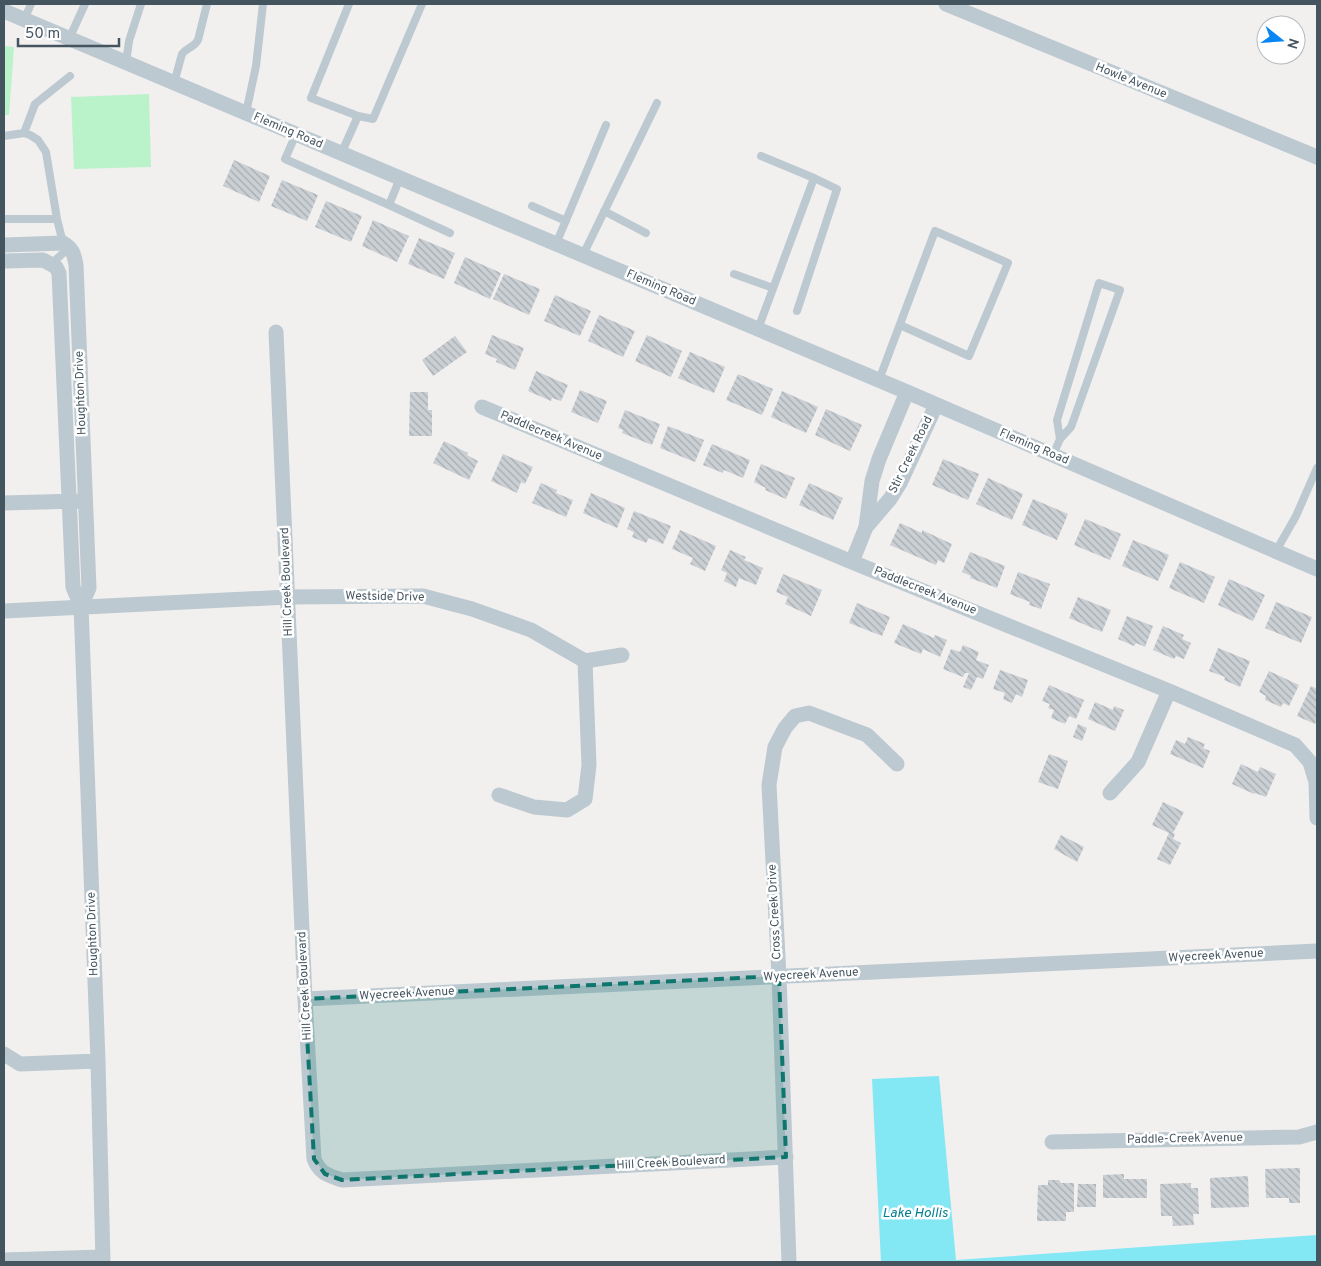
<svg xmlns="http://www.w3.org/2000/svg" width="1321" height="1266" viewBox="0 0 1321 1266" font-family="Overpass,sans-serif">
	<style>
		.green { fill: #baf3ca }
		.water { fill: #83e8f4 }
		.building { fill: url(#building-back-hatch) }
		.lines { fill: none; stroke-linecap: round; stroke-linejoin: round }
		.service { stroke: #bcc9d0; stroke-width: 8 }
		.minor { stroke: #bcc9d0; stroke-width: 15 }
		.marked { fill: #0f766e; fill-opacity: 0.2; stroke: #0f766e; stroke-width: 4; stroke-dasharray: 10 6; stroke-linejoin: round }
		.labels { text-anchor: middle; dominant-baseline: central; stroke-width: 5; stroke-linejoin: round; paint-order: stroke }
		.street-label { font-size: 12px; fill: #45555f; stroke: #fff }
		.water-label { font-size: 14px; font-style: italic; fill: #047e8e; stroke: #fff }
	</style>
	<defs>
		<pattern id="building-back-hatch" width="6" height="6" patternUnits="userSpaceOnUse" patternTransform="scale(1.25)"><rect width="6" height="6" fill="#cbd0d5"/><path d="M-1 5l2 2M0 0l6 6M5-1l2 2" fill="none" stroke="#a7acb0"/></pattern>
	</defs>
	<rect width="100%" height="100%" fill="#f2efef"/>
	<path class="green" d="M 4,46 L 14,47 L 9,115 L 4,115 Z
		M 149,94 L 151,167 L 74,169 L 71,97 Z"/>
	<path class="water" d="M 939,1076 L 956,1260 L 1317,1235 L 1317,1262 L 881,1262 L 872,1079 Z"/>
	<path class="building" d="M 234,160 L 270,176 L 259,202 L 223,186 Z
		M 282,180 L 318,195 L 307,221 L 271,206 Z
		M 326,201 L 362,216 L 351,242 L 315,227 Z
		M 373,220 L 409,236 L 397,262 L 362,246 Z
		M 419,238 L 455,253 L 444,279 L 408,264 Z
		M 465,257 L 501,273 L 490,299 L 454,283 Z
		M 504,274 L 540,289 L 529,315 L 493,299 Z
		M 555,295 L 591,311 L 580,336 L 544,321 Z
		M 599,315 L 635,331 L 623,357 L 588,341 Z
		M 492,335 L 524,348 L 515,370 L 496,362 L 497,359 L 485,354 Z
		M 647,335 L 682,351 L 671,377 L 635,361 Z
		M 455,336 L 467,352 L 433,376 L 422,360 Z
		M 690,352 L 725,367 L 714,393 L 678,378 Z
		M 536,371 L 568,385 L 561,401 L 552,398 L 551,401 L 528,391 Z
		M 738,374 L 773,389 L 762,415 L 726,400 Z
		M 580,390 L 607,401 L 598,423 L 571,412 Z
		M 782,391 L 818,407 L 806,433 L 771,417 Z
		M 410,392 L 428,392 L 428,410 L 432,410 L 432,436 L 409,436 Z
		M 826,409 L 862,425 L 850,451 L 815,435 Z
		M 625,410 L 660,424 L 652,445 L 622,433 L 623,430 L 618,428 Z
		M 668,426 L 704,440 L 695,462 L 660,448 Z
		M 444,441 L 468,453 L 467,455 L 478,461 L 469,480 L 433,463 Z
		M 712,444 L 750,460 L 743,478 L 724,470 L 723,473 L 703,465 Z
		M 503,454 L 533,467 L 525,484 L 521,482 L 517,493 L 491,481 Z
		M 943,459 L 979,474 L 968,500 L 932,485 Z
		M 761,464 L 795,478 L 786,499 L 765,490 L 766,488 L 754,482 Z
		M 988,478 L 1023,494 L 1012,520 L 976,504 Z
		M 541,483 L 557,490 L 556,493 L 573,500 L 566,517 L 532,503 Z
		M 809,483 L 843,498 L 833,520 L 799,505 Z
		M 591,493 L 625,508 L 617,528 L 583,513 Z
		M 1033,499 L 1068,514 L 1057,540 L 1022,525 Z
		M 634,511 L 671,526 L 663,544 L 649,538 L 646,543 L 632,537 L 634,532 L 627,529 Z
		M 1085,519 L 1121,534 L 1110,560 L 1074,545 Z
		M 900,523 L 922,533 L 922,530 L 952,544 L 944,563 L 938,560 L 936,565 L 890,545 Z
		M 680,530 L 716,546 L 705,571 L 690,564 L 693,558 L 672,549 Z
		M 1133,540 L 1169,555 L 1158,581 L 1122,566 Z
		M 730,550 L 746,557 L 744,560 L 763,568 L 756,585 L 739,578 L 736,587 L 724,581 L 727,573 L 721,570 Z
		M 970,552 L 1005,566 L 997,588 L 970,578 L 971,576 L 962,572 Z
		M 1180,562 L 1215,577 L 1204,603 L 1169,588 Z
		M 1018,572 L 1050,584 L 1041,609 L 1029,605 L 1030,602 L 1010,594 Z
		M 783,574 L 822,590 L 811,616 L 785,604 L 788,597 L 776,592 Z
		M 1229,579 L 1265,595 L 1253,621 L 1218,605 Z
		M 1078,597 L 1111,610 L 1102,632 L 1069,618 Z
		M 1276,602 L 1312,617 L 1301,643 L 1265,628 Z
		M 857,603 L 890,617 L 882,636 L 849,623 Z
		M 1127,616 L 1153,626 L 1145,647 L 1136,643 L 1134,646 L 1118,639 Z
		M 903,624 L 934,638 L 935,635 L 947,640 L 940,657 L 923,649 L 921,654 L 894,643 Z
		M 1163,626 L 1184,635 L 1182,639 L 1191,643 L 1184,659 L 1176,656 L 1174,659 L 1153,650 Z
		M 963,645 L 979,652 L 976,660 L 989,665 L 983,679 L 977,677 L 971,690 L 963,687 L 969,673 L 965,673 L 963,677 L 943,669 L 951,649 L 960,652 Z
		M 1218,648 L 1250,661 L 1240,687 L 1224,680 L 1225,677 L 1209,671 Z
		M 1000,670 L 1028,680 L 1022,697 L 1016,694 L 1012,703 L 1003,699 L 1005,693 L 993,689 Z
		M 1269,671 L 1299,685 L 1289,706 L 1283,703 L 1281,707 L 1265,700 L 1266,696 L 1259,692 Z
		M 1049,685 L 1084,700 L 1076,719 L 1069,716 L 1065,724 L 1051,718 L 1054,710 L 1048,708 L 1050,704 L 1042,701 Z
		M 1311,686 L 1317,689 L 1317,719 L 1315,724 L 1297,716 Z
		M 1095,702 L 1113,710 L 1114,706 L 1124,710 L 1115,731 L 1088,719 Z
		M 1078,724 L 1087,728 L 1082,741 L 1073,737 Z
		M 1188,737 L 1205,744 L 1203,748 L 1210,751 L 1203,768 L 1170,754 L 1176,740 L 1185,744 Z
		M 1049,754 L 1068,761 L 1058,789 L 1038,782 Z
		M 1241,764 L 1258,772 L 1260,767 L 1276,774 L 1266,797 L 1255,793 L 1254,794 L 1232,784 Z
		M 1163,802 L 1184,812 L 1173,833 L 1175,834 L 1173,839 L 1181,843 L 1170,865 L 1157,859 L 1169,833 L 1152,825 Z
		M 1061,835 L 1084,847 L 1077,862 L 1054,849 Z
		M 1300,1168 L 1300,1203 L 1289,1203 L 1289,1198 L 1266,1198 L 1265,1169 Z
		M 1124,1174 L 1124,1179 L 1147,1179 L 1147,1198 L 1103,1198 L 1103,1175 Z
		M 1248,1176 L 1249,1207 L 1211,1208 L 1210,1178 Z
		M 1048,1180 L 1059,1180 L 1061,1183 L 1074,1183 L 1074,1212 L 1066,1212 L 1066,1221 L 1037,1221 L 1038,1185 L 1048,1185 Z
		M 1191,1183 L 1191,1188 L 1198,1188 L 1199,1214 L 1193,1214 L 1194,1225 L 1173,1226 L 1172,1216 L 1161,1216 L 1160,1184 Z
		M 1078,1184 L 1096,1184 L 1096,1207 L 1077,1207 Z"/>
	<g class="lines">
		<path class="service" d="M 349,4 L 311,98 L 358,116 L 373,119 L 422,4
			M 24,20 L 31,4
			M 69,39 L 85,4
			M 126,63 L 129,41 L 141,4
			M 174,83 L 182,54 C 187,47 194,48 198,40 L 207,4
			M 246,113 L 256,66 L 263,4
			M 24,133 L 35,104 L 70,76
			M 296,134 L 285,159 L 389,205
			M 4,136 L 24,133 L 30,135 L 38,140 L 46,152 L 57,219 L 63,243
			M 341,154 L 358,116
			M 400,178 L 389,205 L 450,233
			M 532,206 L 566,221
			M 604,211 L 646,233
			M 4,219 L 57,219
			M 556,244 L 606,125
			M 583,255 L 657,103
			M 51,264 L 70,247
			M 734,274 L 773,288
			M 797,311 L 837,189 L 814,178
			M 758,329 L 814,178 L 761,156
			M 879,380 L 935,231 L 1008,263 L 969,356 L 900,325
			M 1053,455 L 1060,439 L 1071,427 L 1120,290 L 1099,283 L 1057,420 L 1060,439
			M 1276,551 L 1296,516 L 1317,468"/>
		<path class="minor" d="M 946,4 L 1317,157
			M 4,11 L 907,392 L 1317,569
			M 4,245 L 63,243 C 73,249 74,254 76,265 L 89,588 L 81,606 L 73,587 L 59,273 L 56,267 L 43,260 L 4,261
			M 276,332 L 305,999 L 314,1159 C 320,1174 328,1175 342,1180 L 786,1157
			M 482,407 L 852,562 L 1169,691 L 1295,745 L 1310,762 L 1316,782 L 1317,818
			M 4,503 L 79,501
			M 866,527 L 890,499 L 900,483 L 936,405
			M 852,562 L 866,527 L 872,481 L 879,459 L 907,392
			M 81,606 L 98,1061 L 103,1262
			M 4,611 L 288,597 L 423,596 L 472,609 L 531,630 L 585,661 L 589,765 L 585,799 L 567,810 L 534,807 L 499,795
			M 585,661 L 622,655
			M 1110,793 L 1138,762 L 1169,691
			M 305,999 L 1317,951
			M 4,1054 L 20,1064 L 98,1061
			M 1052,1142 L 1299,1137 L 1317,1132
			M 4,1260 L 103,1257
			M 789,1262 L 779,976 L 769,785 L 775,747 L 785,728 L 795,716 L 809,713 L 867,735 L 897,764"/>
	</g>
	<path class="marked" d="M 779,976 L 786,1157 L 342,1180 L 325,1174 L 314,1159 L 305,999 Z"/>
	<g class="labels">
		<g class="street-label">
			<text transform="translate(1131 81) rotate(22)">Howle Avenue</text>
			<text transform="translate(288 131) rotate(23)">Fleming Road</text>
			<text transform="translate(661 288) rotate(23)">Fleming Road</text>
			<text transform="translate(81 393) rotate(-92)">Houghton Drive</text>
			<text transform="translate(551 436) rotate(23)">Paddlecreek Avenue</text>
			<text transform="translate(1034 447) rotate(23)">Fleming Road</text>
			<text transform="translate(911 455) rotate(-64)">Stir Creek Road</text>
			<text transform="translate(287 582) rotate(-92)">Hill Creek Boulevard</text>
			<text transform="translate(925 591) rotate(22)">Paddlecreek Avenue</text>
			<text transform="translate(385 597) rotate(1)">Westside Drive</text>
			<text transform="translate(775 912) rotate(-93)">Cross Creek Drive</text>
			<text transform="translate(93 934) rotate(-92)">Houghton Drive</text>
			<text transform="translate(1216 956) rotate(-3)">Wyecreek Avenue</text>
			<text transform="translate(811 975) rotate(-3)">Wyecreek Avenue</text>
			<text transform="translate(305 986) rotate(-93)">Hill Creek Boulevard</text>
			<text transform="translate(407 994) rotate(-3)">Wyecreek Avenue</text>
			<text transform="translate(1185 1139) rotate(-1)">Paddle-Creek Avenue</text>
			<text transform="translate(671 1163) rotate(-3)">Hill Creek Boulevard</text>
		</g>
		<g class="water-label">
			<text x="915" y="1213">Lake Hollis</text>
		</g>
	</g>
	<rect width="1321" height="1266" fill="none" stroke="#45555f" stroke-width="10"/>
	<g transform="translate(1281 40) rotate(107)"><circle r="24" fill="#ffffff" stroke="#b5bbbf"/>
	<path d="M0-4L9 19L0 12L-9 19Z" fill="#0886f4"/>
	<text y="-8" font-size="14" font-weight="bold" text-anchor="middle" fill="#45555f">N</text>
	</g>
	<path d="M18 38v8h101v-8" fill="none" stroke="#45555f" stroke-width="2.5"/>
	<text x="25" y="38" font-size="15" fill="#45555f" stroke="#ffffff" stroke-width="4" paint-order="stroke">50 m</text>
</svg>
